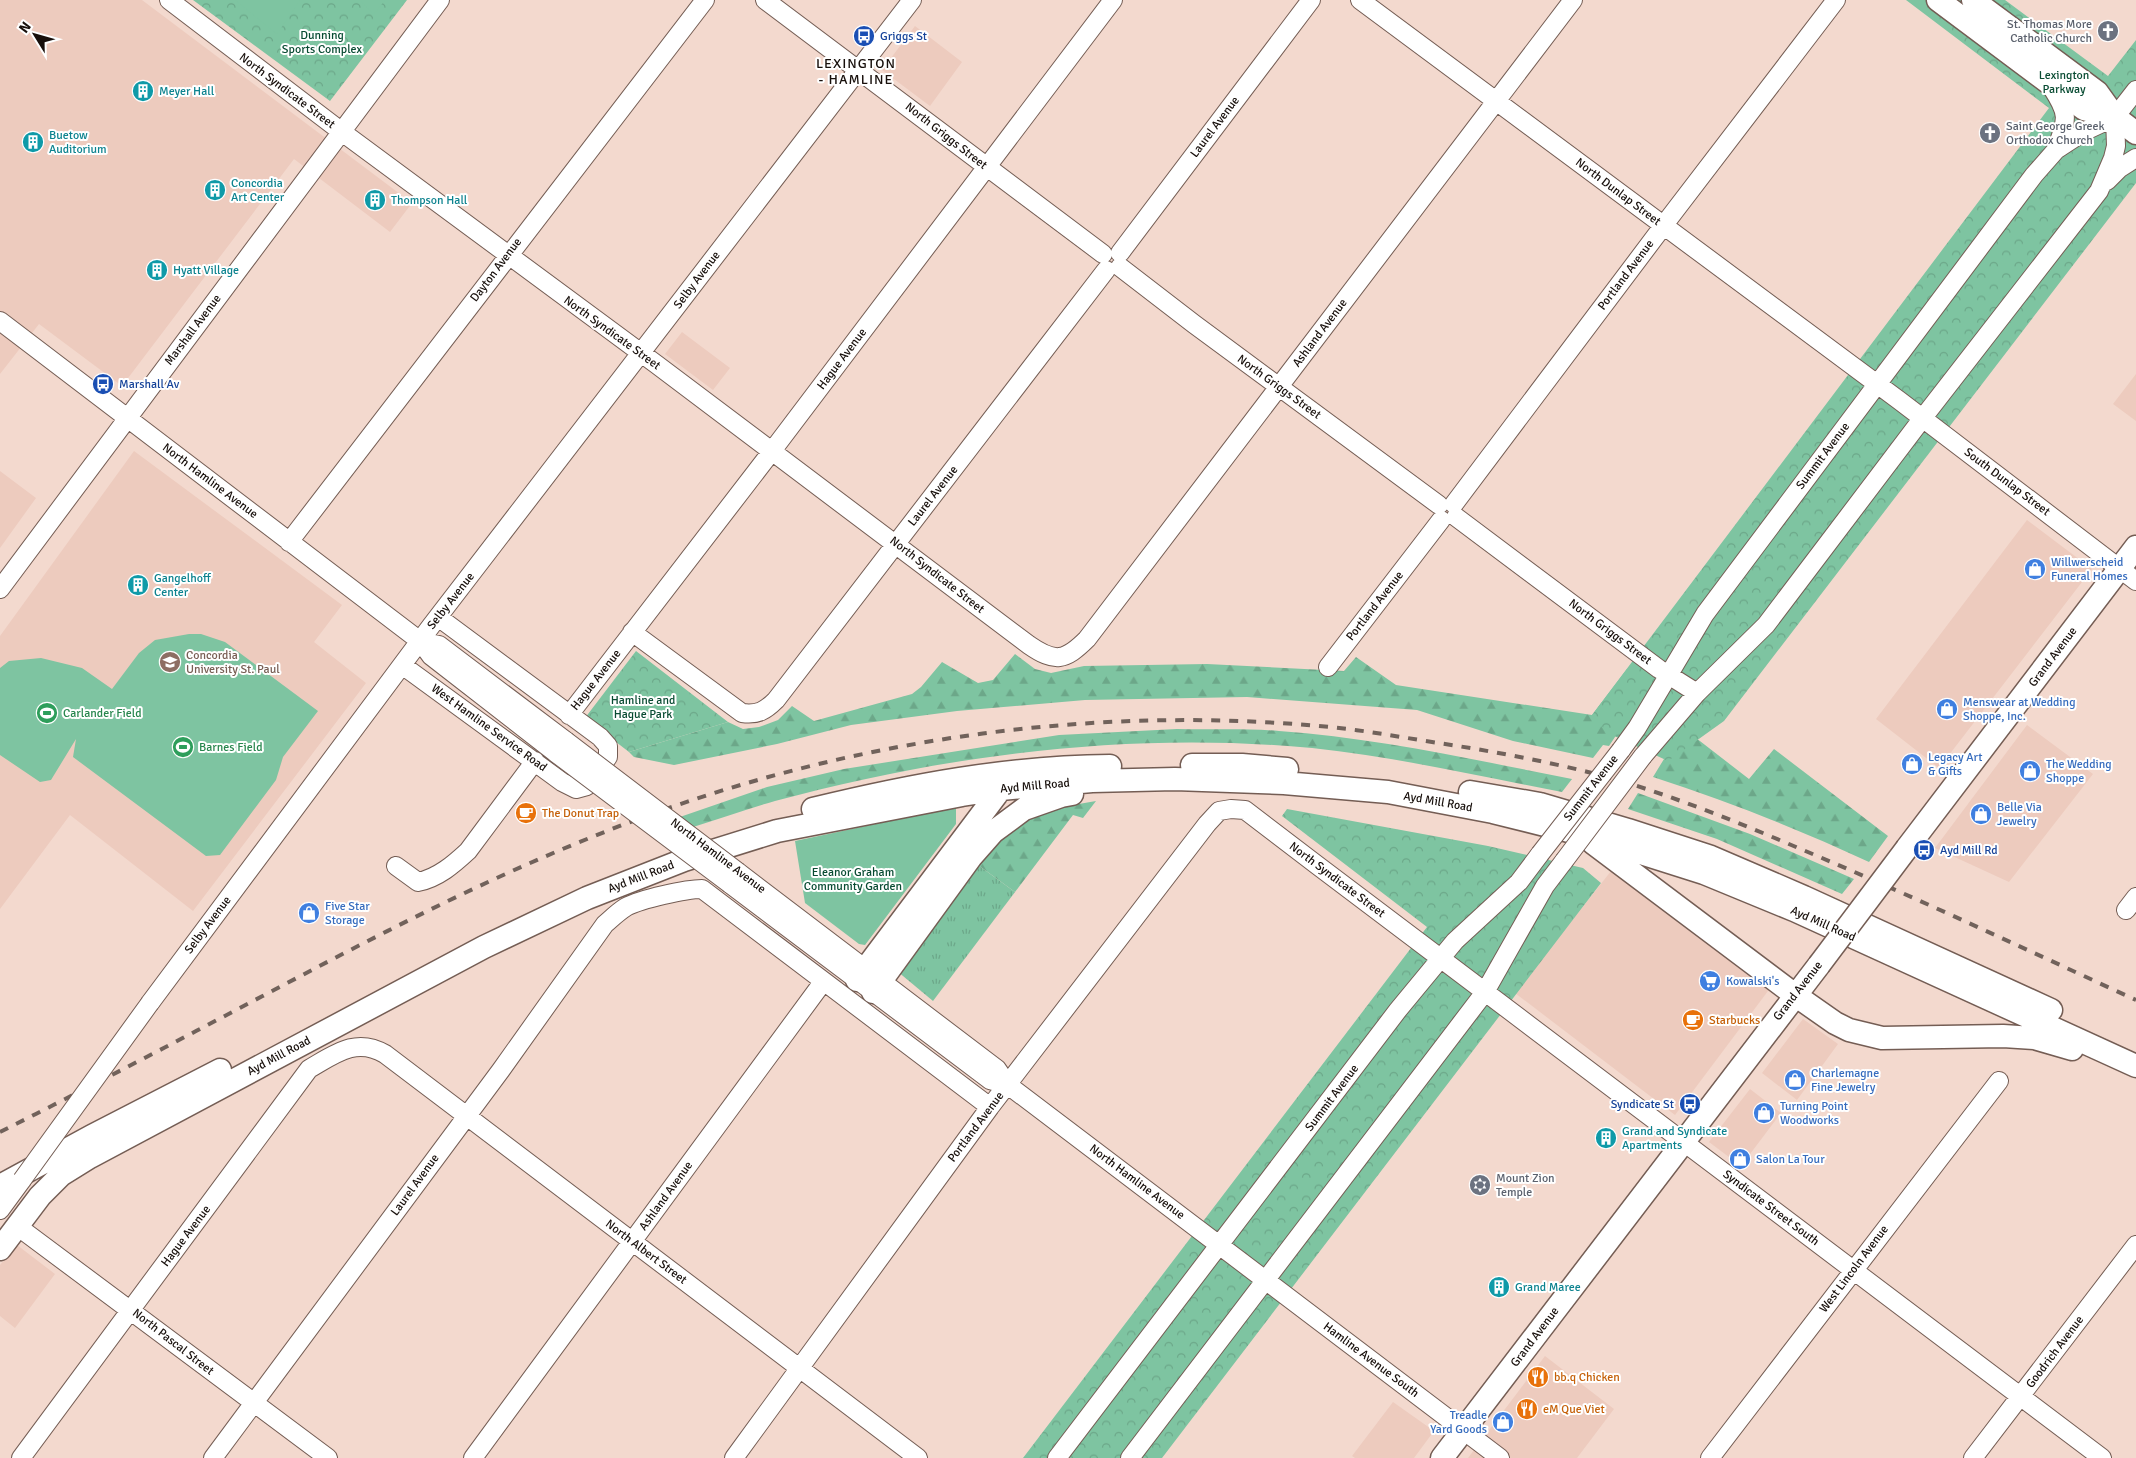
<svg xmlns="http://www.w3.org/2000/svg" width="2136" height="1458" viewBox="0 0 2136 1458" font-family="Signika,sans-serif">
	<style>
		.built { fill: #edcbbe }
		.grass { fill: url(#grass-tufts) }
		.forest { fill: url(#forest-firs) }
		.park { fill: url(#park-crowns) }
		.garden { fill: #7ec4a1 }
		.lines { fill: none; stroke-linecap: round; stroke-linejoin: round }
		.minor-casing { stroke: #745d54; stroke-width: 20 }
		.major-casing { stroke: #745d54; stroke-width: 25 }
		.minor { stroke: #fff; stroke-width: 18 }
		.major { stroke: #fff; stroke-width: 22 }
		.rail { stroke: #71625b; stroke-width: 4; stroke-dasharray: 9 9; stroke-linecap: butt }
		.minor-bridge-casing { stroke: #745d54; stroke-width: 20; stroke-linecap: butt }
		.major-bridge-casing { stroke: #745d54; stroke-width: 25; stroke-linecap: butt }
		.minor-bridge { stroke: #fff; stroke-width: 18 }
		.major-bridge { stroke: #fff; stroke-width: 22 }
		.labels { text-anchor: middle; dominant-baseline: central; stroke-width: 4; stroke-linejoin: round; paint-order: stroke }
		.worship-label { font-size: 12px; fill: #5b616d; stroke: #fff; text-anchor: start }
		.park-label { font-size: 12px; fill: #084b32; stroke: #fff }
		.transit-label { font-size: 12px; fill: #164399; stroke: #fff; text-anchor: start }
		.culture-label { font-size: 12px; fill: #0d838f; stroke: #fff; text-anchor: start }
		.street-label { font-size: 12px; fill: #170f0b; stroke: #fff }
		.shop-label { font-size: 12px; fill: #366cbe; stroke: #fff; text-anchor: start }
		.education-label { font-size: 12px; fill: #785e54; stroke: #fff; text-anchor: start }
		.leisure-label { font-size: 12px; fill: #27864d; stroke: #fff; text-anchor: start }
		.food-label { font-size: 12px; fill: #c56008; stroke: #fff; text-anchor: start }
		.neighbourhood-label { font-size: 14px; letter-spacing: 1px; fill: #170f0b; stroke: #fff }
	</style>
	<defs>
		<pattern id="grass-tufts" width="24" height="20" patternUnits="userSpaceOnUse" patternTransform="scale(1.25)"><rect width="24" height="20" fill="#7ec4a1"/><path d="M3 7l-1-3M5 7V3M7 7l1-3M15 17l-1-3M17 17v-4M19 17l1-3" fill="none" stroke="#6ca789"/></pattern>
		<pattern id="forest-firs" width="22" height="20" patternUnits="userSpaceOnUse" patternTransform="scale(1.25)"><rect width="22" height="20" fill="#7ec4a1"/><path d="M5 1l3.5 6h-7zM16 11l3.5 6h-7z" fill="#6ca789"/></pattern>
		<pattern id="park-crowns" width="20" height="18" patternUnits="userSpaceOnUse" patternTransform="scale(1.25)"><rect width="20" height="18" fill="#7ec4a1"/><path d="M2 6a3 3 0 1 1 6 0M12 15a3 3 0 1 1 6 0" fill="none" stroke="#6ca789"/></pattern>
	</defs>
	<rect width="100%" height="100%" fill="#f3d9ce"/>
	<path class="built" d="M 0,0 L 142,0 L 412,203 L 390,232 L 294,159 L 122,386 L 39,324 L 0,374 Z
		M 915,26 L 962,62 L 930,106 L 882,70 Z
		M 682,332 L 730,368 L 713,390 L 665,354 Z
		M 2136,374 L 2136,421 L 2113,404 Z
		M 134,451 L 342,605 L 314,642 L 366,683 L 193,911 L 70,815 L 0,909 L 0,636 Z
		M 0,471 L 36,498 L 0,548 Z
		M 2027,520 L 2092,569 L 1939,768 L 1876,719 Z
		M 2027,725 L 2093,774 L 2009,882 L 1935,848 Z
		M 1615,866 L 1771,987 L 1675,1115 L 1515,993 Z
		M 1803,1019 L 1838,1044 L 1797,1100 L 1762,1073 Z
		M 1750,1089 L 1781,1113 L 1741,1166 L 1709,1142 Z
		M 17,1245 L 55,1274 L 15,1328 L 0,1316 L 0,1265 Z
		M 1545,1356 L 1614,1409 L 1577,1458 L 1468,1458 Z
		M 1393,1402 L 1434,1431 L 1414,1458 L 1355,1458 L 1352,1456 Z"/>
	<path class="grass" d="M 978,865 L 1015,892 L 933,1001 L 897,971 Z"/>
	<path class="forest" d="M 1015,654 L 1035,669 L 1051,673 L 1084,666 L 1207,664 L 1344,671 L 1356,657 L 1396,685 L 1592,715 L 1627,669 L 1625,722 L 1609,746 L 1603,745 L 1593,758 L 1513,741 L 1417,710 L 1247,697 L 1085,700 L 957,711 L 851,725 L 777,744 L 674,765 L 634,757 L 629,752 L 728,722 L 743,729 L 759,727 L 778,720 L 792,706 L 814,721 L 912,694 L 921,687 L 942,662 L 978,683 L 993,680 Z
		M 1177,729 C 1211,730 1245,728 1279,731 C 1377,738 1476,760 1572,779 L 1562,792 C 1479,776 1396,757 1312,748 C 1132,731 950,754 775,801 C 747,809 719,819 690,828 L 677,818 L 767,787 L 844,769 L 1059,735 Z
		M 1687,731 L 1749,779 L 1774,749 L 1888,836 L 1869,862 C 1798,829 1727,801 1653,777 L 1664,759 Z
		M 1638,793 L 1750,834 L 1854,879 L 1842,894 L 1717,839 L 1628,809 Z
		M 1096,801 L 1083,818 L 1073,815 L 1015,892 L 978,865 L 1003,833 L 1033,812 Z"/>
	<path class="park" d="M 193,0 L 407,0 L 330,101 Z
		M 1906,0 L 2005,0 L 2108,76 L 2136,40 L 2136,183 L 1724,721 L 1668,761 L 1608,733 L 1592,715 L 2049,108 Z
		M 636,651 L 728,722 L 629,752 L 585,718 Z
		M 1287,809 L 1488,846 L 1583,868 L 1601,883 L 1162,1458 L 1023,1458 L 1427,927 L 1282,816 Z"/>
	<path class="garden" d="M 235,0 L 300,0 L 277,34 Z
		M 359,0 L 385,0 L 374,14 Z
		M 189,634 L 201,634 L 225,642 L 318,711 L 283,757 L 276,780 L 220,855 L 206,856 L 73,757 L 76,739 L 51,780 L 40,782 L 0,755 L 0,668 L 9,661 L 41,658 L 82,668 L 112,689 L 139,653 L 155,640 Z
		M 956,807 L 956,824 L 865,945 L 859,944 L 805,903 L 795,841 Z"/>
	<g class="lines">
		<g class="minor-casing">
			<path id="minor" d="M 169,0 L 342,132 L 656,364 L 1029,645 C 1055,663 1065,661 1087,639 L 1573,0
				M 765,0 L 1103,254
				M 1360,0 L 1900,401 L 2136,581
				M 2052,88 C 2070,116 2067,119 2056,150
				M 2107,181 L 2120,168 L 2136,158
				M 1120,253 L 1311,0
				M 1120,267 L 1194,324 L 1439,505
				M 0,321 L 420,641 L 431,656 L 557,754
				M 1454,504 L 1670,217 L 1836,0
				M 1456,517 L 1659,669 L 1697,693
				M 289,542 L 705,0
				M 0,589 L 440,0
				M 632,632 L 742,713 C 758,715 765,711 776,700 L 1106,270
				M 420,641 L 439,645 L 566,741
				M 402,665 L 562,782 L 576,789 L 587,786 L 608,757 L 608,746 L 600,737 L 438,617
				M 1328,667 L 1441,520
				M 569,715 L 772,451 L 1113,0
				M 1621,750 L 1637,728 L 1705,614 L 2034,175 L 2056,150 L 2085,131 L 2115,117 L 2136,90
				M 1643,756 L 1697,693 L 1766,625 L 1922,419 L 2099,191 L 2113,158 L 2116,146 L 2115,117
				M 396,866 L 418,882 C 438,878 454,864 468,851 L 535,761
				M 738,872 L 997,1069 L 1008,1085 L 1500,1458
				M 730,884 L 990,1080 L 1008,1085
				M 2126,910 L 2136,897
				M 150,1003 L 431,626 L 912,0
				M 0,1210 L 22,1180
				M 17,1226 L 328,1458
				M 21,1458 L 309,1069 C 335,1054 356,1037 385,1054 L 918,1458
				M 213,1458 L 501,1070 L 605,924 C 612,918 618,912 626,907 C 641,899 686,889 702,889 L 990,1107
				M 473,1458 L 823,982
				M 734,1458 L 990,1107 L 1207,824 L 1219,811 L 1231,809 L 1245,810 L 1317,865 L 2102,1458
				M 1057,1458 L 1398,1010 L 1455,941 L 1519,882 L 1540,854
				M 1130,1458 L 1485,992 L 1545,886 L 1564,861
				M 1710,1458 L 1999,1081
				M 1973,1458 L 2136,1245"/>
		</g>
		<g class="major-casing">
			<path id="major" d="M 1938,0 L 2084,109 L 2115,117
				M 1973,0 L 2097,92 L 2115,117 L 2136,133
				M 1192,765 L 1242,765 L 1287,769
				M 1470,792 L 1540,804 L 1628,830 L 1711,857 L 1804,897 L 2051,1010
				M 813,809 C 912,785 1007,767 1110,766
				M 1593,843 L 1795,995 L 1835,1023 L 1849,1030 L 1882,1038 L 2003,1036 L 2034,1038 L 2072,1049
				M 1907,848 L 2136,547
				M 857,980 L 1006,782
				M 873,992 L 971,857 L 993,832 L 1024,809 L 1061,796 L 1072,794
				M 0,1186 L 92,1136 L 220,1070
				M 0,1249 L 40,1196 L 61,1175 L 90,1157 L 484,947 L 587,898 L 684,860 L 777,831 L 962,795 L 1001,789 L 1092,781 L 1175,779 L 1284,783 L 1388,792 L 1493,812 L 1581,834 L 1704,873 L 1794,910 L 2136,1066
				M 1442,1458 L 1819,965"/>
		</g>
		<use href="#minor" class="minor"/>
		<use href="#major" class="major"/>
		<path class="rail" d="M 0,1132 C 92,1086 183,1038 274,990 C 378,935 482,881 592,837 C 820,744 1073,704 1319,726 C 1357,729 1394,736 1432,742 C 1492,751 1552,762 1611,778 C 1676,797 1740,823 1803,850 C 1915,897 2025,949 2136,1000"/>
		<g class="minor-bridge-casing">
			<path id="minor-bridge" d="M 566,741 L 738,872
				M 557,754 L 730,884
				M 1540,854 L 1621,750
				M 1564,861 L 1643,756
				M 22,1180 L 150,1003"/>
		</g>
		<g class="major-bridge-casing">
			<path id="major-bridge" d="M 1819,965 L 1907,848"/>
		</g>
		<use href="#minor-bridge" class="minor-bridge"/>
		<use href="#major-bridge" class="major-bridge"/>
	</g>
	<defs>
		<g id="church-disc" transform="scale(1.125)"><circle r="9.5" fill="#6b7280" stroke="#fff"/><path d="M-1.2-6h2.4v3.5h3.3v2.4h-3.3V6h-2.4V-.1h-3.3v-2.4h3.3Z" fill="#fff"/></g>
		<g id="bus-disc" transform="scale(1.125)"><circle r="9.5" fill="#1a4fb4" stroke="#fff"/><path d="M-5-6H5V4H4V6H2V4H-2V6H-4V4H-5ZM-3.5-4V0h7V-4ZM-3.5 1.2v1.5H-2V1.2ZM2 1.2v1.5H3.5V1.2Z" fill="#fff"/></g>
		<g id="building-disc" transform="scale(1.125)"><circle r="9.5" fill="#0f9aa8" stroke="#fff"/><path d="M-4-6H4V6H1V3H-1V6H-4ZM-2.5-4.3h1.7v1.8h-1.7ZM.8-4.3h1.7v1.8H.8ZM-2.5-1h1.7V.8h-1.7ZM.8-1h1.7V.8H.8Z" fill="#fff"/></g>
		<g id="shop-disc" transform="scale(1.125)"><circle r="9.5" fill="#3f7fe0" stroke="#fff"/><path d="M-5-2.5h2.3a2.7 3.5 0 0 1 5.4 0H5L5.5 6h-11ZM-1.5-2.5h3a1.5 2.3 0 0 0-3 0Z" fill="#fff"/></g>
		<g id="university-disc" transform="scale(1.125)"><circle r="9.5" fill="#8d6e63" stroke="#fff"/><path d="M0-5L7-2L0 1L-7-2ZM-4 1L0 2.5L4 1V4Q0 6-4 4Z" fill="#fff"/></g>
		<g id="stadium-disc" transform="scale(1.125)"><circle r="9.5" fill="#2e9e5b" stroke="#fff"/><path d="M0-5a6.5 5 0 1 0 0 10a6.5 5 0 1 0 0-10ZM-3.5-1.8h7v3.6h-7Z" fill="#fff"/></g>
		<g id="cafe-disc" transform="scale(1.125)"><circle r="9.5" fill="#e8710a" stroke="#fff"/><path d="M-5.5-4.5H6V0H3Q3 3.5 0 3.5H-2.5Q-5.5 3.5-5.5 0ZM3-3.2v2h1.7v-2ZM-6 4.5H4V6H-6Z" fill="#fff"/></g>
		<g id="supermarket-disc" transform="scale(1.125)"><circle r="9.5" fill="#3f7fe0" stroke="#fff"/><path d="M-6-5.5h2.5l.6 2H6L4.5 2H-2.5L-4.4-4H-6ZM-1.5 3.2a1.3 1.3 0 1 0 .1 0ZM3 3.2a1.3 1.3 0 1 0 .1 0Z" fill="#fff"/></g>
		<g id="synagogue-disc" transform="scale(1.125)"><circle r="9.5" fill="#6b7280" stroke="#fff"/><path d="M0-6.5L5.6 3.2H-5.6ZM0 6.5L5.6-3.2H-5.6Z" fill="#fff"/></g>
		<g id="restaurant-disc" transform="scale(1.125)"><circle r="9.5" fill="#e8710a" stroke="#fff"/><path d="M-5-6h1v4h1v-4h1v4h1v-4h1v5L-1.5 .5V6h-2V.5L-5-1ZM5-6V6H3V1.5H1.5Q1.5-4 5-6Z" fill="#fff"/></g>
	</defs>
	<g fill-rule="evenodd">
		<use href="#church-disc" x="2108" y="31"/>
		<use href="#bus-disc" x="864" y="36"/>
		<use href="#building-disc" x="143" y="91"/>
		<use href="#church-disc" x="1990" y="133"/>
		<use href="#building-disc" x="33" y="142"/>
		<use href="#building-disc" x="215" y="190"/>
		<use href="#building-disc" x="375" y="200"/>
		<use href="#building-disc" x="157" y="270"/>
		<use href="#bus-disc" x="103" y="384"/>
		<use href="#shop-disc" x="2035" y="569"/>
		<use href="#building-disc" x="138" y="585"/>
		<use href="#university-disc" x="170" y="662"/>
		<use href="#shop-disc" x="1947" y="709"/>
		<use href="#stadium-disc" x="47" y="713"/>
		<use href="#stadium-disc" x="183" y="747"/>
		<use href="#shop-disc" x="1912" y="764"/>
		<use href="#shop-disc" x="2030" y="771"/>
		<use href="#cafe-disc" x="526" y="813"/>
		<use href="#shop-disc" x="1981" y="814"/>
		<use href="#bus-disc" x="1924" y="850"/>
		<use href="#shop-disc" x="309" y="913"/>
		<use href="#supermarket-disc" x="1710" y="981"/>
		<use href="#cafe-disc" x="1693" y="1020"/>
		<use href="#shop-disc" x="1795" y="1080"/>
		<use href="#bus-disc" x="1690" y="1104"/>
		<use href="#shop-disc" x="1764" y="1113"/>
		<use href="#building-disc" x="1606" y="1138"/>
		<use href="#shop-disc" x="1740" y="1159"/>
		<use href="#synagogue-disc" x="1480" y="1185"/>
		<use href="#building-disc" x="1499" y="1287"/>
		<use href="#restaurant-disc" x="1538" y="1377"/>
		<use href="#restaurant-disc" x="1527" y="1409"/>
		<use href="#shop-disc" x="1503" y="1422"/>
	</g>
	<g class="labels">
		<g class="worship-label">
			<text x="2092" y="24" text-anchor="end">St. Thomas More<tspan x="2092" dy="14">Catholic Church</tspan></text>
			<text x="2006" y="126">Saint George Greek<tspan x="2006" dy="14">Orthodox Church</tspan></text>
			<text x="1496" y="1178">Mount Zion<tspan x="1496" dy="14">Temple</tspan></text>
		</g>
		<g class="park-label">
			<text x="322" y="35">Dunning<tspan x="322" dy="14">Sports Complex</tspan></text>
			<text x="2064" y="75">Lexington<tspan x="2064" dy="14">Parkway</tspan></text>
			<text x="643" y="700">Hamline and<tspan x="643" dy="14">Hague Park</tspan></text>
			<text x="853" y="872">Eleanor Graham<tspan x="853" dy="14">Community Garden</tspan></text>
		</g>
		<g class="transit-label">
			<text x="880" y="36">Griggs St</text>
			<text x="119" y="384">Marshall Av</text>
			<text x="1940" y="850">Ayd Mill Rd</text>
			<text x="1674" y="1104" text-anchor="end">Syndicate St</text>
		</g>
		<g class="culture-label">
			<text x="159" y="91">Meyer Hall</text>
			<text x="49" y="135">Buetow<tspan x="49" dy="14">Auditorium</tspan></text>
			<text x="231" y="183">Concordia<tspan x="231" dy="14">Art Center</tspan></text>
			<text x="391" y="200">Thompson Hall</text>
			<text x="173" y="270">Hyatt Village</text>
			<text x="154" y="578">Gangelhoff<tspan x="154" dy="14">Center</tspan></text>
			<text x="1622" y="1131">Grand and Syndicate<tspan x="1622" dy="14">Apartments</tspan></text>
			<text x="1515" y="1287">Grand Maree</text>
		</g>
		<g class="street-label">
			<text transform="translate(287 91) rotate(37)">North Syndicate Street</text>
			<text transform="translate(1215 127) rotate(-53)">Laurel Avenue</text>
			<text transform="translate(946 136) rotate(38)">North Griggs Street</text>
			<text transform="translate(1618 192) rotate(37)">North Dunlap Street</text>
			<text transform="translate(496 270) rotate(-53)">Dayton Avenue</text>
			<text transform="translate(1626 275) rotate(-53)">Portland Avenue</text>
			<text transform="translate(697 280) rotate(-53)">Selby Avenue</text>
			<text transform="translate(193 330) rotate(-53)">Marshall Avenue</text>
			<text transform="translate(612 333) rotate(36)">North Syndicate Street</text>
			<text transform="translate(1320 333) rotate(-53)">Ashland Avenue</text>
			<text transform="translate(842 359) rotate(-53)">Hague Avenue</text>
			<text transform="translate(1279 387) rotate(36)">North Griggs Street</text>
			<text transform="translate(1823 456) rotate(-53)">Summit Avenue</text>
			<text transform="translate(210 481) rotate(37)">North Hamline Avenue</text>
			<text transform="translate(2007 482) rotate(37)">South Dunlap Street</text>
			<text transform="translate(933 496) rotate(-52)">Laurel Avenue</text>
			<text transform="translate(937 575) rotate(38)">North Syndicate Street</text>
			<text transform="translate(451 601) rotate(-52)">Selby Avenue</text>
			<text transform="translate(1375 606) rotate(-52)">Portland Avenue</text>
			<text transform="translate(1610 632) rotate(37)">North Griggs Street</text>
			<text transform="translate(2053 657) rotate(-53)">Grand Avenue</text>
			<text transform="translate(596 680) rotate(-52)">Hague Avenue</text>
			<text transform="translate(489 728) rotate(36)">West Hamline Service Road</text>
			<text transform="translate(1035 786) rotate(-5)">Ayd Mill Road</text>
			<text transform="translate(1591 788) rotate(-52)">Summit Avenue</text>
			<text transform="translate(1438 802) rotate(10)">Ayd Mill Road</text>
			<text transform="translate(718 856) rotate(37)">North Hamline Avenue</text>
			<text transform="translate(641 877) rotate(-21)">Ayd Mill Road</text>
			<text transform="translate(1337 880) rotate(37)">North Syndicate Street</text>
			<text transform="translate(1823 924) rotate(24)">Ayd Mill Road</text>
			<text transform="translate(208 925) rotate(-53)">Selby Avenue</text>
			<text transform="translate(1798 991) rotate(-52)">Grand Avenue</text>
			<text transform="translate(279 1056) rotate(-28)">Ayd Mill Road</text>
			<text transform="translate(1332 1098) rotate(-53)">Summit Avenue</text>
			<text transform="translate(976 1127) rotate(-53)">Portland Avenue</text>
			<text transform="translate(1137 1182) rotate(37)">North Hamline Avenue</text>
			<text transform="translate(415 1185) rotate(-54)">Laurel Avenue</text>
			<text transform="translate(666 1196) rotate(-54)">Ashland Avenue</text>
			<text transform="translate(1771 1208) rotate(37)">Syndicate Street South</text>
			<text transform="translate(186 1236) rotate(-53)">Hague Avenue</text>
			<text transform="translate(646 1252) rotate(37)">North Albert Street</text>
			<text transform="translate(1854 1269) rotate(-53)">West Lincoln Avenue</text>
			<text transform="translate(1535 1337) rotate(-53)">Grand Avenue</text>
			<text transform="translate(173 1342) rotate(38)">North Pascal Street</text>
			<text transform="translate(2055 1352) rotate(-53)">Goodrich Avenue</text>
			<text transform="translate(1371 1360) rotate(37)">Hamline Avenue South</text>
		</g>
		<g class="shop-label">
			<text x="2051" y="562">Willwerscheid<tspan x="2051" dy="14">Funeral Homes</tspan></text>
			<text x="1963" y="702">Menswear at Wedding<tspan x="1963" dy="14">Shoppe, Inc.</tspan></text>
			<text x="1928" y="757">Legacy Art<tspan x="1928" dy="14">&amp; Gifts</tspan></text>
			<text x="2046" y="764">The Wedding<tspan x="2046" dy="14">Shoppe</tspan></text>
			<text x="1997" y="807">Belle Via<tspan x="1997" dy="14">Jewelry</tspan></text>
			<text x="325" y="906">Five Star<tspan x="325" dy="14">Storage</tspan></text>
			<text x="1726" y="981">Kowalski's</text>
			<text x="1811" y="1073">Charlemagne<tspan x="1811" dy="14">Fine Jewelry</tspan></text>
			<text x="1780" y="1106">Turning Point<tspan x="1780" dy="14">Woodworks</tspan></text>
			<text x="1756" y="1159">Salon La Tour</text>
			<text x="1487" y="1415" text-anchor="end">Treadle<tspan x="1487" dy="14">Yard Goods</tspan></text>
		</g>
		<g class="education-label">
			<text x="186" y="655">Concordia<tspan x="186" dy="14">University St. Paul</tspan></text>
		</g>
		<g class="leisure-label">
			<text x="63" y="713">Carlander Field</text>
			<text x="199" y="747">Barnes Field</text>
		</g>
		<g class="food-label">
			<text x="542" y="813">The Donut Trap</text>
			<text x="1709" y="1020">Starbucks</text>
			<text x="1554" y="1377">bb.q Chicken</text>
			<text x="1543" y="1409">eM Que Viet</text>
		</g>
		<g class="neighbourhood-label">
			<text x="856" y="63">LEXINGTON<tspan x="856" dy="16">- HAMLINE</tspan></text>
		</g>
	</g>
	<g transform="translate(35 35) rotate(307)" stroke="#ffffff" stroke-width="4" paint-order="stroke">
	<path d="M0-4L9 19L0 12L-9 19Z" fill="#170f0b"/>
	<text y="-8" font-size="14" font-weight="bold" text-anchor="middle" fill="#170f0b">N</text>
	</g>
</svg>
